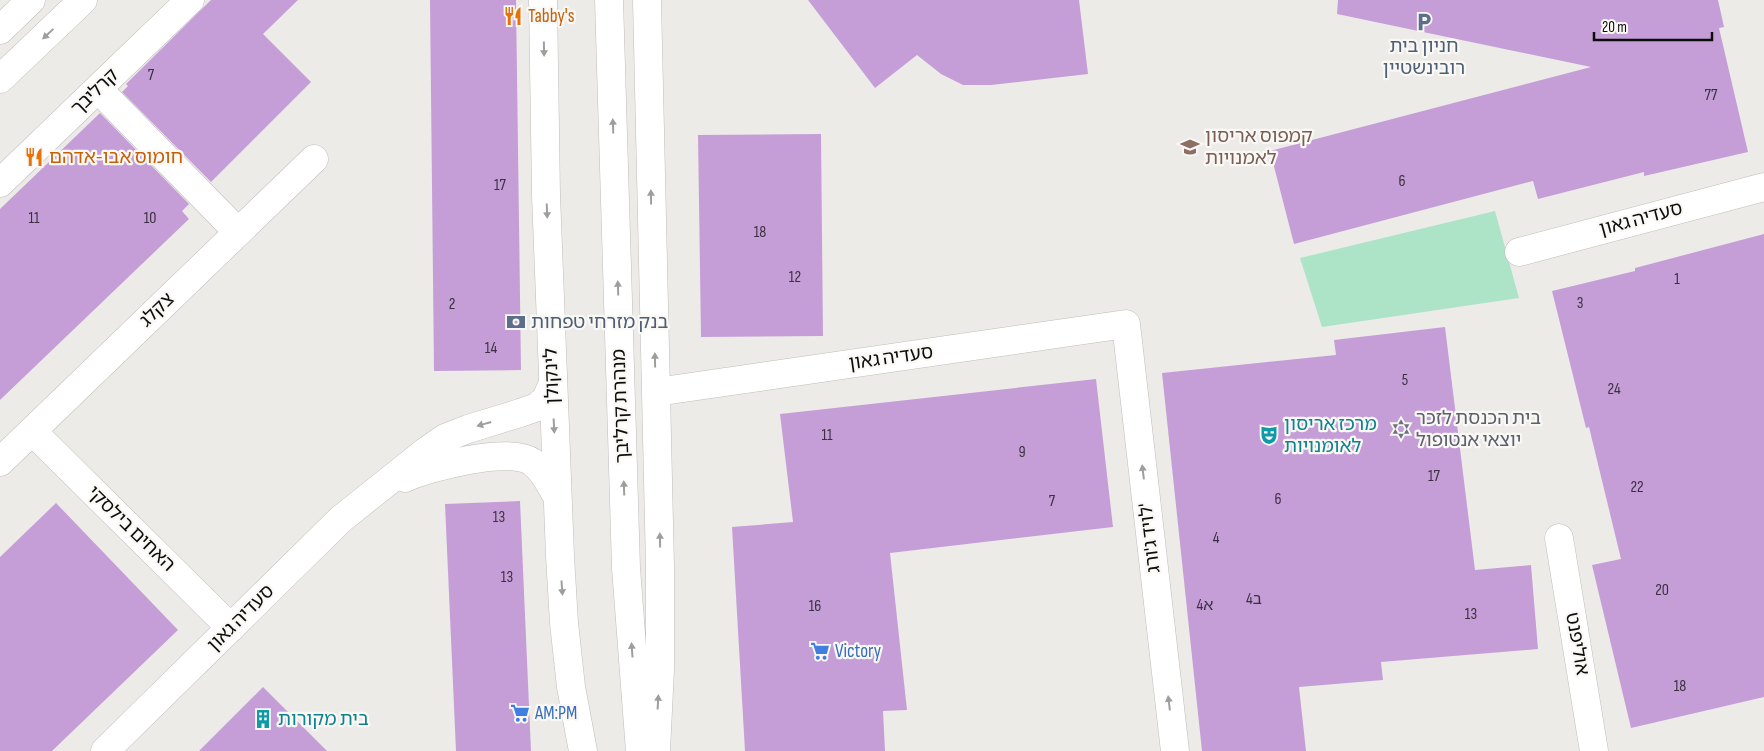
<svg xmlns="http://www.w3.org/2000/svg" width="1764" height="751" viewBox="0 0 1764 751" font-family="'Sofia Sans Condensed','Noto Sans Hebrew',sans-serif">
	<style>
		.green { fill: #ade4c8 }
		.building { fill: #c59ed8 }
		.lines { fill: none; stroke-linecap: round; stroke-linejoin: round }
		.minor-casing { stroke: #bfbdba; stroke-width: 29 }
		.minor { stroke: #fff; stroke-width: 28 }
		.oneway { fill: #9e9e9d }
		.labels { text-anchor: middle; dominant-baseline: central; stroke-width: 4.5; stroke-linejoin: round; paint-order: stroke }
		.number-label { font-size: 16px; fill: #3a303e }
		.food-label { font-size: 19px; fill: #c56008; stroke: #faf8f5; text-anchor: start }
		.service-label { font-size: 19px; fill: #4e5e75; stroke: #faf8f5 }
		.street-label { font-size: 19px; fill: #0c0c0b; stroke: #faf8f5 }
		.education-label { font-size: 19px; fill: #785e54; stroke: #faf8f5; text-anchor: start }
		.worship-label { font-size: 19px; fill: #5b616d; stroke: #faf8f5; text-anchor: start }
		.culture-label { font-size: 19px; fill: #0d838f; stroke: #faf8f5; text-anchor: start }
		.shop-label { font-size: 19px; fill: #366cbe; stroke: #faf8f5; text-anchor: start }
	</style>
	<rect width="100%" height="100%" fill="#edebe8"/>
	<path class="green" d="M 1495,211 L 1519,298 L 1322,327 L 1300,258 Z"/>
	<path class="building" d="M 211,0 L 298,0 L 263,34 L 311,82 L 211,182 L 122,92 L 128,86 L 126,84 Z
		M 430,0 L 516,0 L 521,370 L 434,371 Z
		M 808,0 L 1079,0 L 1088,74 L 991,85 L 963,85 L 941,74 L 917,55 L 875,88 Z
		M 1338,0 L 1718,0 L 1724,27 L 1719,28 L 1748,152 L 1644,176 L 1644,172 L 1538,199 L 1533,181 L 1294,244 L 1270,151 L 1591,67 L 1337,14 Z
		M 100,113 L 189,204 L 182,211 L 189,219 L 0,400 L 0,209 Z
		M 821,134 L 823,336 L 701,337 L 698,135 Z
		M 1764,234 L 1764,697 L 1631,728 L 1592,565 L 1621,559 L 1589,427 L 1586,428 L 1552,291 L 1635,271 L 1635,268 Z
		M 1445,327 L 1475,570 L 1531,565 L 1538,649 L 1381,662 L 1383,680 L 1299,687 L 1306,751 L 1202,751 L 1162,373 L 1336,355 L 1334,340 Z
		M 1096,379 L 1113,527 L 890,553 L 907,710 L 883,711 L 885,751 L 745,751 L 732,527 L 793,522 L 780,414 Z
		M 520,501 L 531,751 L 456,751 L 445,504 Z
		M 56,503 L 178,630 L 52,751 L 0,751 L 0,557 Z
		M 263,687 L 327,751 L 199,751 Z"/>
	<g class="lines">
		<g class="minor-casing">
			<path id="minor" d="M 543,0 L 546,195 L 560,556 L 564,623 L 571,687 L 583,751
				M 609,0 L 626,568 L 640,751
				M 647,0 L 660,567 L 660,669 L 656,751
				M 0,30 L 31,0
				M 0,79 L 83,0
				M 98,89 L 238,232
				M 0,183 L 190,0
				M 1519,252 L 1764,187
				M 656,392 L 1126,324 L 1175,751
				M 32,431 L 231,628
				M 0,462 L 314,159
				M 405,478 C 429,467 510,446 532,462 C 544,470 550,485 557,496
				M 1559,538 L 1594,751
				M 105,751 L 341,519 L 425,452 L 445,438 L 468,429 L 520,413 L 537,407 L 546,399 L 552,385"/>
		</g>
		<use href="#minor" class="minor"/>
	</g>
	<defs><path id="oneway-solid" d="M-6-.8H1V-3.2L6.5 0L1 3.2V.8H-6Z" transform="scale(1.25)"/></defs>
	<g class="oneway">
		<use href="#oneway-solid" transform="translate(48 34) rotate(137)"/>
		<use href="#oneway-solid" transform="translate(544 49) rotate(89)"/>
		<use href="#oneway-solid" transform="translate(613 126) rotate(-92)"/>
		<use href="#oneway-solid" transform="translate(651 197) rotate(-91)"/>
		<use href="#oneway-solid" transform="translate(547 211) rotate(88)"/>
		<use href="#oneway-solid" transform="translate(618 288) rotate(-92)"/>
		<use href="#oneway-solid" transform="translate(655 360) rotate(-91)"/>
		<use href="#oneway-solid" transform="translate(484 424) rotate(164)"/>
		<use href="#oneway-solid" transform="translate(554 426) rotate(87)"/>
		<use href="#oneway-solid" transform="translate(1143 472) rotate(-97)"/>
		<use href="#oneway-solid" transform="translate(624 488) rotate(-92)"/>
		<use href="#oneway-solid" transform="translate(660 540) rotate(-91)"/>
		<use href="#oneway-solid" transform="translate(562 588) rotate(86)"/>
		<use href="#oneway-solid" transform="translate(632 650) rotate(-94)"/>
		<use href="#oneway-solid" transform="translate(658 702) rotate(-87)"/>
		<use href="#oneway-solid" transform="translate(1169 703) rotate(-97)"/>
	</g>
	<defs>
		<g id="restaurant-bare" transform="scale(1.5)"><path d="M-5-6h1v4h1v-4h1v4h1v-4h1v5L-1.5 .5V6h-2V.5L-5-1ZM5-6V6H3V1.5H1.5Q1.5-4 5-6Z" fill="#e8710a" stroke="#faf8f5" stroke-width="2.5" paint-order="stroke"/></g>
		<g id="parking-bare" transform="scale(1.5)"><path d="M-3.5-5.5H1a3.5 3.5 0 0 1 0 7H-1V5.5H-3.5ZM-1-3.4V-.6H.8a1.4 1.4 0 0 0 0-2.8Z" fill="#5c6f8a" stroke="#faf8f5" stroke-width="2.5" paint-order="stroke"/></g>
		<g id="school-bare" transform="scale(1.5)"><path d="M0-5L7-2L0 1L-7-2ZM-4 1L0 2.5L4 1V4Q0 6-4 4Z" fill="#8d6e63" stroke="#faf8f5" stroke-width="2.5" paint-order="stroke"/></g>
		<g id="bank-bare" transform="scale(1.5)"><path d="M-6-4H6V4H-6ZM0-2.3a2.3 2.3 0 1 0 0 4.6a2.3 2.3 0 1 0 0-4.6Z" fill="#5c6f8a" stroke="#faf8f5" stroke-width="2.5" paint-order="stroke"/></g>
		<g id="synagogue-bare" transform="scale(1.5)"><path d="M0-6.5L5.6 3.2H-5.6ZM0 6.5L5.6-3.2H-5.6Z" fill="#6b7280" stroke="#faf8f5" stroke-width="2.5" paint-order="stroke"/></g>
		<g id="theatre-bare" transform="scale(1.5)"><path d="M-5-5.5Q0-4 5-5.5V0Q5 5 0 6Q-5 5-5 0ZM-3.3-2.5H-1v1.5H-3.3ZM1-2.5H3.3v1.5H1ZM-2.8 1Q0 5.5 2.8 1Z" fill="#0f9aa8" stroke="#faf8f5" stroke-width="2.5" paint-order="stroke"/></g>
		<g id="supermarket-bare" transform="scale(1.5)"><path d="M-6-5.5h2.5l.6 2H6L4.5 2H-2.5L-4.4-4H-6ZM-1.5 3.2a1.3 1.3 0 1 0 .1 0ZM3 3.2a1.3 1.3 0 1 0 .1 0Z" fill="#3f7fe0" stroke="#faf8f5" stroke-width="2.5" paint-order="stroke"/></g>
		<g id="building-bare" transform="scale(1.5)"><path d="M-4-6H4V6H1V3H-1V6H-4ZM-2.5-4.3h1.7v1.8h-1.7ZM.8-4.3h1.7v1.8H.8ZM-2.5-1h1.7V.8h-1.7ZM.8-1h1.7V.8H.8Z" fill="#0f9aa8" stroke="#faf8f5" stroke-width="2.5" paint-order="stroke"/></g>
	</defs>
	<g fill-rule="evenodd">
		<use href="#restaurant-bare" x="513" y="16"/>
		<use href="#parking-bare" x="1424" y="22"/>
		<use href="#school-bare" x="1190" y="147"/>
		<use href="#restaurant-bare" x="34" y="157"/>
		<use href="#bank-bare" x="516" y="322"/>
		<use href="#synagogue-bare" x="1401" y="429"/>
		<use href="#theatre-bare" x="1269" y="435"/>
		<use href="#supermarket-bare" x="820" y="651"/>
		<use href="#supermarket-bare" x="520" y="713"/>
		<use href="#building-bare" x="263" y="719"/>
	</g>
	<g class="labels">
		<g class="number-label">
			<text x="151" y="75">7</text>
			<text x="1711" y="95">77</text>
			<text x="1402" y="181">6</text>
			<text x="500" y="185">17</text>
			<text x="34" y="218">11</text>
			<text x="150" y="218">10</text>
			<text x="760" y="232">18</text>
			<text x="795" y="277">12</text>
			<text x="1677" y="279">1</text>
			<text x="1580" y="303">3</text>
			<text x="452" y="304">2</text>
			<text x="491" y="348">14</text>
			<text x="1405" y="380">5</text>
			<text x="1614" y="389">24</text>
			<text x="827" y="435">11</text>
			<text x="1022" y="452">9</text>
			<text x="1434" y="476">17</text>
			<text x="1637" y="487">22</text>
			<text x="1278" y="499">6</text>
			<text x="1052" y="501">7</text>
			<text x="499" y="517">13</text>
			<text x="1216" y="538">4</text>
			<text x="507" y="577">13</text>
			<text x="1662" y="590">20</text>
			<text x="1254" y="599">4ב</text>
			<text x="1205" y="605">4א</text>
			<text x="815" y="606">16</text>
			<text x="1471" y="614">13</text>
			<text x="1680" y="686">18</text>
		</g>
		<g class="food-label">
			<text x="528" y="16">Tabby's</text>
			<text x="49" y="157">חומוס אבו-אדהם</text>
		</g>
		<g class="service-label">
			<text x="1424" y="46">חניון בית<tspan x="1424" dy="22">רובינשטיין</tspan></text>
			<text x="531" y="322" text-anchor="start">בנק מזרחי טפחות</text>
		</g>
		<g class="street-label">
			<text transform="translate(95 92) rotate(-44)">קרליבך</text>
			<text transform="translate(1641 219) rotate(-15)">סעדיה גאון</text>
			<text transform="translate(157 310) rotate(-44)">צקלג</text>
			<text transform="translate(891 358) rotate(-8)">סעדיה גאון</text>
			<text transform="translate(552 376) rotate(-92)">לינקולן</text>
			<text transform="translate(621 406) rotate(-92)">מנהרת קרליבך</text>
			<text transform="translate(131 529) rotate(44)">האחים בילסקי</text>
			<text transform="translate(1150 538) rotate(-97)">לויד ג'ורג'</text>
			<text transform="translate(241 618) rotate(-45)">סעדיה גאון</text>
			<text transform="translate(1577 644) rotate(80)">אוליפנט</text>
		</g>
		<g class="education-label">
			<text x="1205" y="136">קמפוס אריסון<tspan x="1205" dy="22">לאמנויות</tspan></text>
		</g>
		<g class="worship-label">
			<text x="1416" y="418">בית הכנסת לזכר<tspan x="1416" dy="22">יוצאי אנטופול</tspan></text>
		</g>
		<g class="culture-label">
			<text x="1284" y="424">מרכז אריסון<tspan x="1284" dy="22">לאומנויות</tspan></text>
			<text x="278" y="719">בית מקורות</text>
		</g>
		<g class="shop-label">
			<text x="835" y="651">Victory</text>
			<text x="535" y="713">AM:PM</text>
		</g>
	</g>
	<path d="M1594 32v8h118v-8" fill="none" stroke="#0c0c0b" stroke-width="2.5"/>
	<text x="1602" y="32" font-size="15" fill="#0c0c0b" stroke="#faf8f5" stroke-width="4" paint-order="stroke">20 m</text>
</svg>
